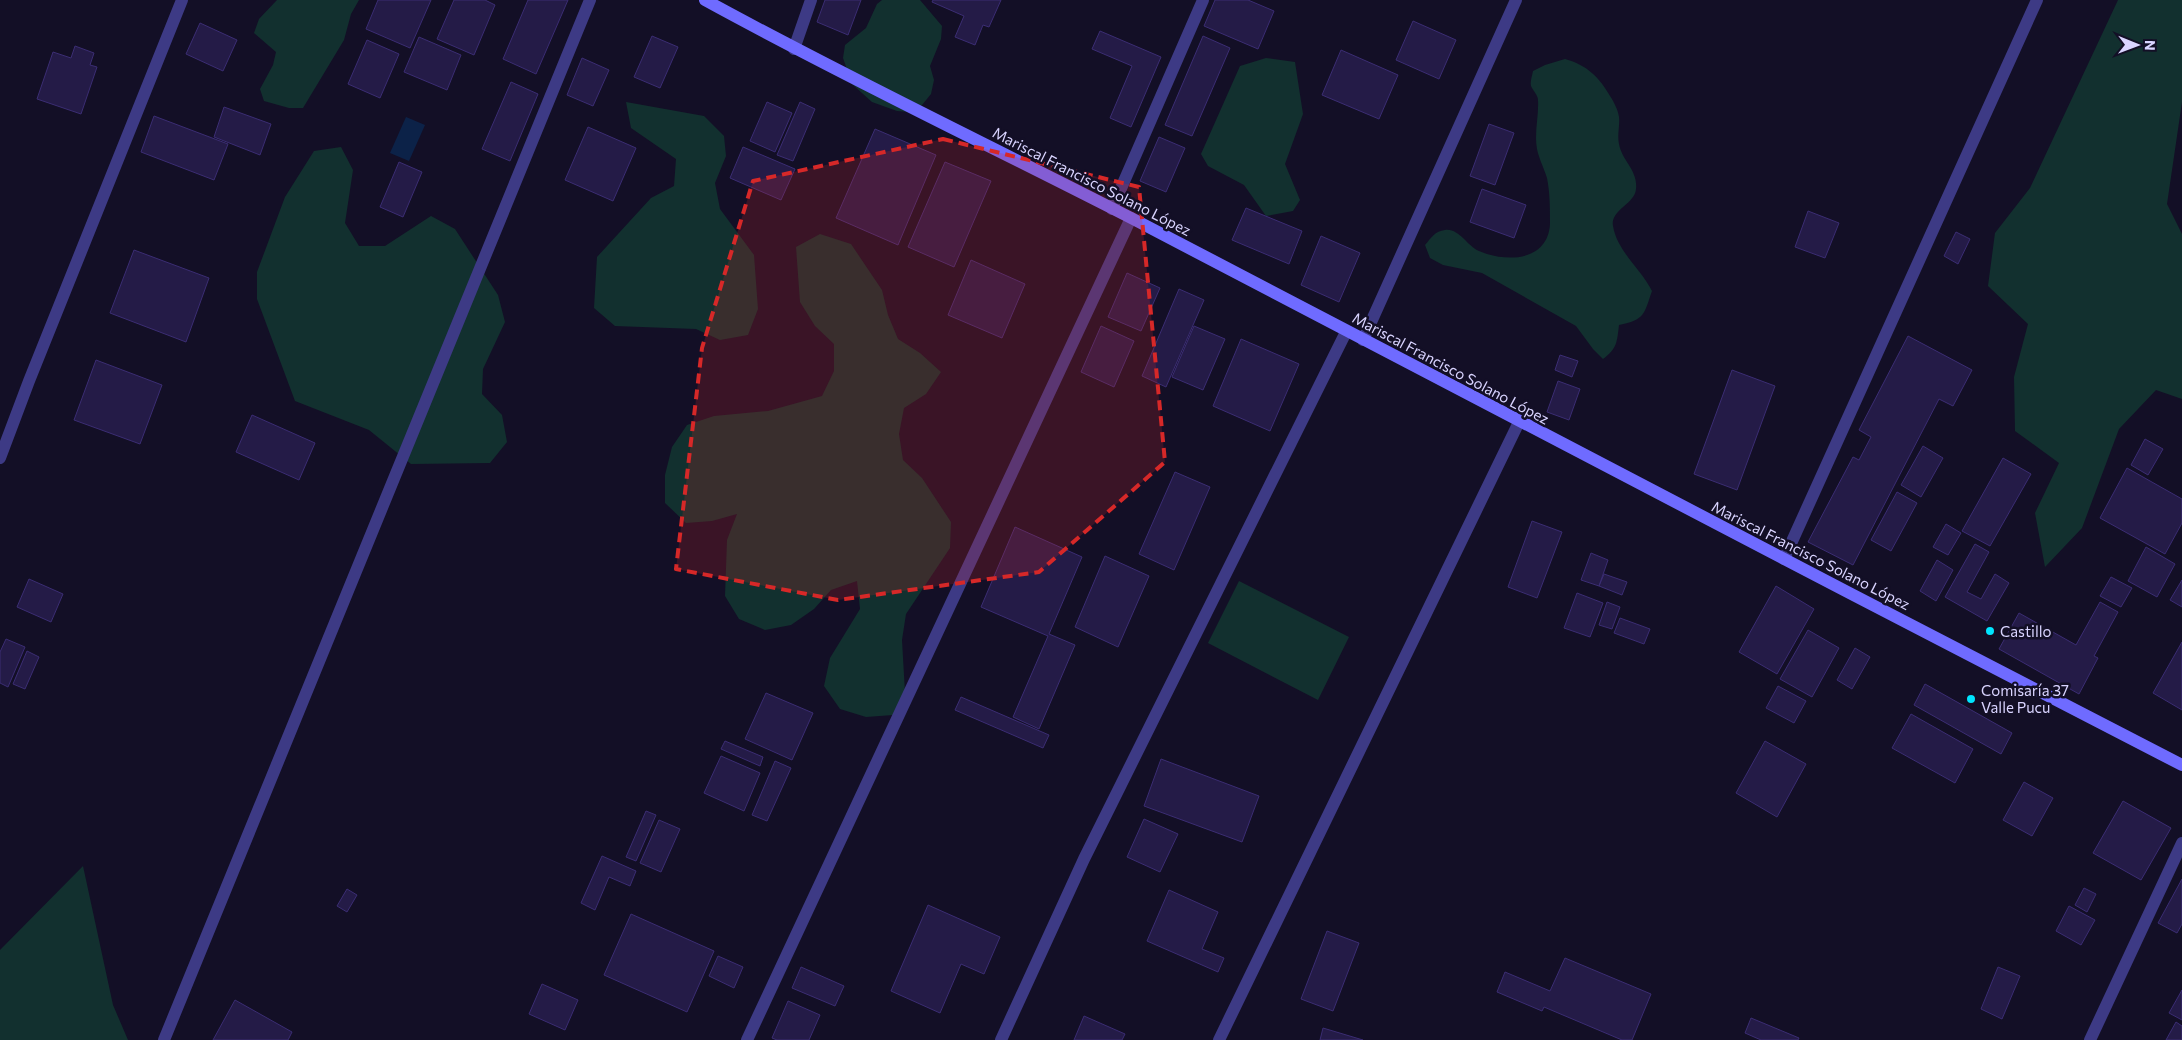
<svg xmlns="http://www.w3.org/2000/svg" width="2182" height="1040" viewBox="0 0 2182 1040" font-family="Commissioner,sans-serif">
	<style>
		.green { fill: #12302f }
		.water { fill: #0c2248 }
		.building { fill: #241b47; stroke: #3b2d73 }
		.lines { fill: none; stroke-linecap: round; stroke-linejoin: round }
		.service { stroke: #3d3a85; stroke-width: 12 }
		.minor { stroke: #3d3a85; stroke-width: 12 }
		.secondary { stroke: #6f6bff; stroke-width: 12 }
		.marked { fill: #d62828; fill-opacity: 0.2; stroke: #d62828; stroke-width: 4; stroke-dasharray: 10 6; stroke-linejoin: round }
		.poi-dot { fill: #00e5ff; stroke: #130f26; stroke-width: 2 }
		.labels { text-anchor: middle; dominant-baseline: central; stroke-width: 5; stroke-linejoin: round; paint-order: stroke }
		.street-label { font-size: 15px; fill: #d9d4ff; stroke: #130f26 }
		.poi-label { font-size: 15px; fill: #d9d4ff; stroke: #130f26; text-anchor: start }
	</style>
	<rect width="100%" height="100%" fill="#130f26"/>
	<path class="green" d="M 277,0 L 359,0 L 351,14 L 344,40 L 303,108 L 289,108 L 264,101 L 260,89 L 273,65 L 276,52 L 254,33 L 259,19 Z
		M 882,0 L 920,0 L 942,26 L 941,39 L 930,66 L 934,80 L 931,94 L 922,105 L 910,112 L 897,111 L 872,102 L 852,84 L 843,58 L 845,45 L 866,28 L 877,4 Z
		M 2118,0 L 2182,0 L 2182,102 L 2167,204 L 2182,234 L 2182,399 L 2156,390 L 2119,429 L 2082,528 L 2045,567 L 2035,513 L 2059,463 L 2015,431 L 2014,377 L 2028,324 L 1988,286 L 1995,233 L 2030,188 Z
		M 1266,58 L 1295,62 L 1303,114 L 1285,164 L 1300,200 L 1293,211 L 1266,216 L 1244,185 L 1208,166 L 1201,154 L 1240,66 Z
		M 1565,59 C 1587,65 1599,77 1610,96 C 1614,102 1618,110 1619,117 C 1620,126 1617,135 1619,144 C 1622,161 1638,170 1636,189 C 1635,204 1610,210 1613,226 C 1617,251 1641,269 1652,291 C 1644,314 1645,320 1619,325 C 1617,342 1617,349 1603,359 L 1593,349 L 1576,326 L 1482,273 L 1443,265 L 1430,258 L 1425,245 C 1431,238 1435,231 1445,230 C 1459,228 1467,246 1479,251 C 1507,263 1548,261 1550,224 C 1550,208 1550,193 1547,178 C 1544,168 1539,159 1537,149 C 1534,133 1539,116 1538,100 C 1538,95 1533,91 1531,86 C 1530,82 1532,76 1533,71 L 1545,65 Z
		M 626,102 L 704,116 L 724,136 L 726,156 L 715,183 L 720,209 L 754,255 L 758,309 L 748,335 L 720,340 L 696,329 L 615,326 L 594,308 L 597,257 L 651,198 L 674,186 L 676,159 L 631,128 Z
		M 341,147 L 353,170 L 345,223 L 359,246 L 385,246 L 431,216 L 455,229 L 498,295 L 505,322 L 483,369 L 482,394 L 502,415 L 507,442 L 490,463 L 411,464 L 369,430 L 295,401 L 257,299 L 257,272 L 285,197 L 314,151 Z
		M 820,234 L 851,244 L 882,290 L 888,315 L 898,339 L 920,353 L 941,372 L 926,394 L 904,408 L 899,434 L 903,460 L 922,478 L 951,522 L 950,548 L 906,614 L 902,640 L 905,693 L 893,715 L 866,717 L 840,709 L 824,686 L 830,658 L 860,609 L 857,581 L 831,590 L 814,609 L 791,625 L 765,630 L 739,619 L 725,596 L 727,540 L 737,514 L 712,521 L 686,523 L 665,503 L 665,475 L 672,447 L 687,425 L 714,416 L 768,411 L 822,396 L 834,371 L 834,344 L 815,326 L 800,302 L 796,247 Z
		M 1239,581 L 1349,637 L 1318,700 L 1208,643 Z
		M 83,866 L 113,1005 L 128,1040 L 0,1040 L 0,950 Z"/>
	<path class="water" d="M 406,117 L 425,125 L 409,161 L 390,153 Z"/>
	<path class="building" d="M 378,0 L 431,0 L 410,48 L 366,29 Z
		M 454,0 L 485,0 L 495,5 L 474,55 L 437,39 Z
		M 528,0 L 568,0 L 536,74 L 503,59 Z
		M 825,0 L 861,0 L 848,35 L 817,22 Z
		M 933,0 L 1001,0 L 989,27 L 983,25 L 975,45 L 955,37 L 964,16 L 932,2 Z
		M 1215,0 L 1248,0 L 1274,11 L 1258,49 L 1204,26 Z
		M 1413,21 L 1456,40 L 1439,79 L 1396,60 Z
		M 200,23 L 237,40 L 223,71 L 186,54 Z
		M 1100,31 L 1161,57 L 1131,127 L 1110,118 L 1132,66 L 1092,49 Z
		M 652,36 L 678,47 L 660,88 L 634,77 Z
		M 1203,36 L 1230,48 L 1192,136 L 1165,125 Z
		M 419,37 L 461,55 L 447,90 L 404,72 Z
		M 367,40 L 399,54 L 380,98 L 348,84 Z
		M 75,46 L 94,53 L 90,65 L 97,67 L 81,114 L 37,99 L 53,52 L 71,58 Z
		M 1341,50 L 1398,75 L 1379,119 L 1322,95 Z
		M 582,58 L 609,70 L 593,106 L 567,95 Z
		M 511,82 L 538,94 L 510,161 L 482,149 Z
		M 767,102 L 792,113 L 775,152 L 750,141 Z
		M 800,102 L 815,109 L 793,161 L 777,155 Z
		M 224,107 L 271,124 L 260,155 L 214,137 Z
		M 154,116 L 228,144 L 214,180 L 141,152 Z
		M 1489,124 L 1514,133 L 1495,185 L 1470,176 Z
		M 588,127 L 636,148 L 613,201 L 565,180 Z
		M 875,129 L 936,155 L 898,245 L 836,218 Z
		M 1159,137 L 1185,148 L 1166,192 L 1140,181 Z
		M 743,147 L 795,169 L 781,200 L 730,178 Z
		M 399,162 L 422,172 L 403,217 L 380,207 Z
		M 945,162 L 991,181 L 954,267 L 908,247 Z
		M 1482,189 L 1526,205 L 1514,238 L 1470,222 Z
		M 1246,208 L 1302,231 L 1289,264 L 1232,240 Z
		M 1808,211 L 1839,223 L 1825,258 L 1795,247 Z
		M 1956,232 L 1970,239 L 1958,264 L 1944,256 Z
		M 1321,236 L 1360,253 L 1339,302 L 1301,285 Z
		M 134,250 L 209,278 L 186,342 L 110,313 Z
		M 971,260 L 1025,284 L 1002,338 L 948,315 Z
		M 1127,273 L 1160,288 L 1141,331 L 1108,317 Z
		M 1179,289 L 1204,300 L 1166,387 L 1142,376 Z
		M 1101,326 L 1134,341 L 1114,387 L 1081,372 Z
		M 1194,326 L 1225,339 L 1203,390 L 1172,377 Z
		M 1908,336 L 1972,370 L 1953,406 L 1939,399 L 1853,565 L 1808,542 L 1853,457 L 1859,460 L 1871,437 L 1859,430 Z
		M 1241,339 L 1299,364 L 1270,431 L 1213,406 Z
		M 1560,355 L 1578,361 L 1572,377 L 1555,370 Z
		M 96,360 L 162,385 L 140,444 L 74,420 Z
		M 1732,370 L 1775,386 L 1737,490 L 1694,474 Z
		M 1558,381 L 1580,389 L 1569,420 L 1547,412 Z
		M 252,415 L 315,443 L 299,480 L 236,452 Z
		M 2145,439 L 2163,449 L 2148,475 L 2131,465 Z
		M 1923,446 L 1943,458 L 1921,497 L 1901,485 Z
		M 2003,458 L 2031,474 L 1990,546 L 1962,531 Z
		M 2127,468 L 2182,499 L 2182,523 L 2165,554 L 2100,518 Z
		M 1175,472 L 1210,487 L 1174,570 L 1139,554 Z
		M 1897,492 L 1917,503 L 1891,551 L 1871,540 Z
		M 1532,521 L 1562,532 L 1537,598 L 1508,587 Z
		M 1946,524 L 1961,533 L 1948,555 L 1933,547 Z
		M 1015,527 L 1082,557 L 1049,634 L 1075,645 L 1039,729 L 1013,717 L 1048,636 L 981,607 Z
		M 1975,544 L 1989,552 L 1967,592 L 1981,599 L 1995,574 L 2009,583 L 1987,621 L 1945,597 Z
		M 2146,547 L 2175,564 L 2157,597 L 2128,581 Z
		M 1591,553 L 1608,560 L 1599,586 L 1581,580 Z
		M 1105,556 L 1149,576 L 1118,647 L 1075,627 Z
		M 1937,560 L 1953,570 L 1936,601 L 1920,591 Z
		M 1604,574 L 1627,582 L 1622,595 L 1599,586 Z
		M 2111,577 L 2132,588 L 2121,607 L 2100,596 Z
		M 29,579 L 63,594 L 51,622 L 17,607 Z
		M 2182,580 L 2182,607 L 2170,600 Z
		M 1776,586 L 1814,609 L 1777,674 L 1739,652 Z
		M 1577,593 L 1603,603 L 1590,637 L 1564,628 Z
		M 1607,602 L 1620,607 L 1612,629 L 1599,625 Z
		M 2100,602 L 2118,612 L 2094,656 L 2098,658 L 2079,694 L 1999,649 L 2019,613 L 2076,645 Z
		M 1620,618 L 1650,629 L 1644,644 L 1614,633 Z
		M 1808,630 L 1839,648 L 1812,697 L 1780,679 Z
		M 6,639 L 25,647 L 8,687 L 0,683 L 0,652 Z
		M 2182,642 L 2182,710 L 2153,693 Z
		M 1855,648 L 1870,657 L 1852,689 L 1837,680 Z
		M 27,651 L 39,657 L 25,689 L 13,684 Z
		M 1925,684 L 2012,733 L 2001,754 L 1914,705 Z
		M 1778,686 L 1806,701 L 1794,723 L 1766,708 Z
		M 766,693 L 813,713 L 792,760 L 745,739 Z
		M 961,697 L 1049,735 L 1043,748 L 955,710 Z
		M 1911,714 L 1973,749 L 1955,783 L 1892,748 Z
		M 725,741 L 763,757 L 760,766 L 721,749 Z
		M 1765,741 L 1806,764 L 1777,817 L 1736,793 Z
		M 721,756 L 760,773 L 744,811 L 704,793 Z
		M 1161,759 L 1259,796 L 1242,842 L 1144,806 Z
		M 775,761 L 791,768 L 767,821 L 752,815 Z
		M 2024,782 L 2053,798 L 2032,836 L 2003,820 Z
		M 2123,801 L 2171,828 L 2141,880 L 2093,853 Z
		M 646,811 L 656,815 L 636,861 L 626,857 Z
		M 1144,819 L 1178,834 L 1160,872 L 1127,857 Z
		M 659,820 L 680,829 L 661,872 L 640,863 Z
		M 602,856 L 636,871 L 630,886 L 609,877 L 595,910 L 581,903 Z
		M 2182,879 L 2182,924 L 2177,933 L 2158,923 Z
		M 2084,888 L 2096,894 L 2087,912 L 2075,905 Z
		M 347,889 L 357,895 L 347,912 L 337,906 Z
		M 1169,890 L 1218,912 L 1202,949 L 1224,958 L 1218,972 L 1147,941 Z
		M 928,905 L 1000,937 L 984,974 L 961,964 L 940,1013 L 891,991 Z
		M 2069,906 L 2095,920 L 2081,945 L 2056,931 Z
		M 631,914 L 714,951 L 687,1012 L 604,975 Z
		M 1327,931 L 1359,943 L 1333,1011 L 1301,999 Z
		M 718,956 L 743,967 L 734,988 L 709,976 Z
		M 1565,958 L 1651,994 L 1632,1040 L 1622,1040 L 1544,1007 L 1542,1011 L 1497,992 L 1505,972 L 1550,991 Z
		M 801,967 L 844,986 L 835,1006 L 792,988 Z
		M 1998,967 L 2020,976 L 2002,1019 L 1981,1009 Z
		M 542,984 L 578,1000 L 565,1030 L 529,1014 Z
		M 2182,990 L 2182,1020 L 2169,1013 Z
		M 235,1000 L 292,1032 L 288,1040 L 213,1040 Z
		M 788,1001 L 820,1015 L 809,1040 L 777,1040 L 772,1038 Z
		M 1084,1016 L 1125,1034 L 1122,1040 L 1074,1040 Z
		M 1751,1018 L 1799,1038 L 1798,1040 L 1761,1040 L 1745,1033 Z
		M 2176,1022 L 2182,1026 L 2182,1040 L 2166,1040 Z
		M 1323,1028 L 1363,1040 L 1320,1040 Z"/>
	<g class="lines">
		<path class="service" d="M 794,49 L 811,0
			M 1784,559 L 2037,0
			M 164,1040 L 590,0"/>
		<path class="minor" d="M 1112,209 L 1203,0
			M 1363,340 L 1516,0
			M 0,458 L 29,381 L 182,0
			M 747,1040 L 1131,218
			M 1001,1040 L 1084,859 L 1346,332
			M 1219,1040 L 1519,422
			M 2090,1040 L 2182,843"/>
		<path class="secondary" d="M 705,0 C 847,78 993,147 1137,221 C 1485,404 1833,585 2182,765"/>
	</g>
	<path class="marked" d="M 943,139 L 1139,187 L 1165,462 L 1039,572 L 838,600 L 676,569 L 702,348 L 753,181 Z"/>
	<g class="poi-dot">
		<circle cx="1990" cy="631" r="5"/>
		<circle cx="1971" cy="699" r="5"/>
	</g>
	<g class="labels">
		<g class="street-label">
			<text transform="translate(1092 181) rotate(27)">Mariscal Francisco Solano López</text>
			<text transform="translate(1451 368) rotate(28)">Mariscal Francisco Solano López</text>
			<text transform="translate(1811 555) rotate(27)">Mariscal Francisco Solano López</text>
		</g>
		<g class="poi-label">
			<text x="2000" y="631">Castillo</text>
			<text x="1981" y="690">Comisaría 37<tspan x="1981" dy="17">Valle Pucu</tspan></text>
		</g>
	</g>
	<g transform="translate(2137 45) rotate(91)" stroke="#130f26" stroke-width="4" paint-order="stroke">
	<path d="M0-4L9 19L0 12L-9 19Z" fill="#d9d4ff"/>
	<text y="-8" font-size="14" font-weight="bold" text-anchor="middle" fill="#d9d4ff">N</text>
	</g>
</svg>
